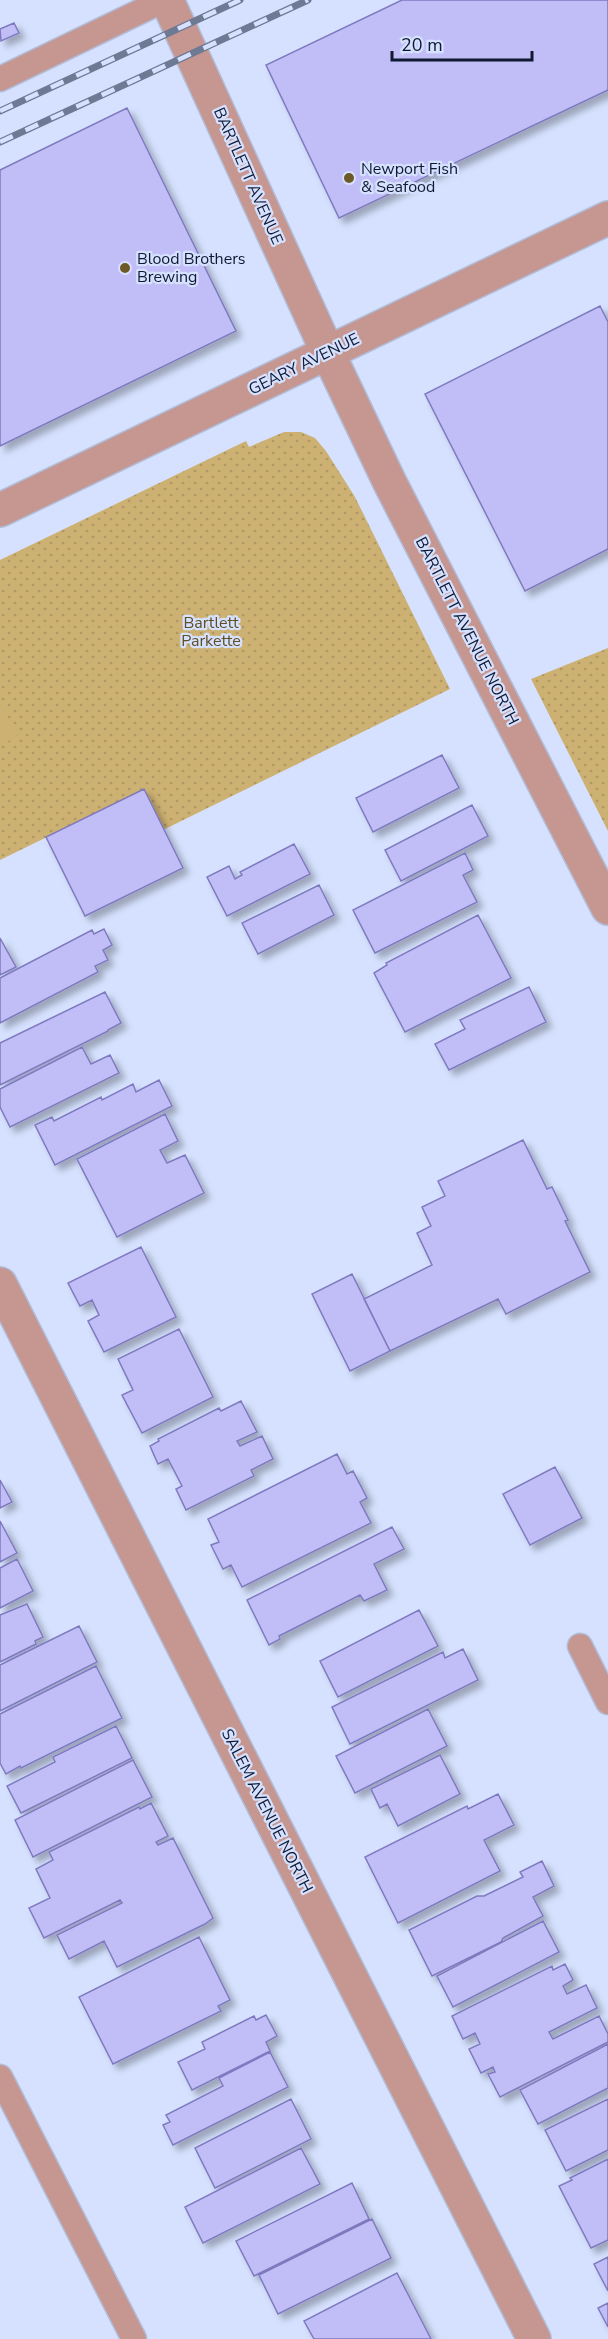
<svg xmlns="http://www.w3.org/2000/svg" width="608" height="2339" viewBox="0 0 608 2339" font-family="'Nunito Sans',sans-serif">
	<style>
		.green { fill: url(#green-dots) }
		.pitch { fill: #cdb173 }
		.building { fill: #c1bef7; stroke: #7f7abf; stroke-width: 1.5; filter: url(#shadow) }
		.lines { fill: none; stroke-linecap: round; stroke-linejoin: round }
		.lane-casing { stroke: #b1bdd9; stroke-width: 27 }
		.street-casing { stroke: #b1bdd9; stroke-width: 36 }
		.lane { stroke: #c69690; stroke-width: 24 }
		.street { stroke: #c69690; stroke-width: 33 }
		.rail-casing { stroke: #6e7993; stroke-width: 7 }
		.rail { stroke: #d5e1fe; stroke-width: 4.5; stroke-dasharray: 14; stroke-linecap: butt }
		.poi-dot { fill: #6d5827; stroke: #d5e1fe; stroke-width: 2 }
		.labels { text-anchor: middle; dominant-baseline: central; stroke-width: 4.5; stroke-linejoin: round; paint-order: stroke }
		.poi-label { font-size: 16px; fill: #0f1932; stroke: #d5e1fe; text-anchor: start }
		.street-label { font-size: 16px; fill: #0f1932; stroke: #d5e1fe }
		.park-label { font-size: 16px; fill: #5f4e23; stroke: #d5e1fe }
	</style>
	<defs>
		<pattern id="green-dots" width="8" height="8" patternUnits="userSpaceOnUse" patternTransform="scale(1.5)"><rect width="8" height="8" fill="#cdb173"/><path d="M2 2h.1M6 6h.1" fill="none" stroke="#af9864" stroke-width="1.8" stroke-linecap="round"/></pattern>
		<filter id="shadow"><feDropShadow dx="5.5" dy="5.5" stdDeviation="3" flood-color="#0004"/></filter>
	</defs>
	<rect width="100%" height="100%" fill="#d5e1fe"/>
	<path class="green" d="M 284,432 L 301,432 L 315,438 L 326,451 L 355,497 L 450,689 L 163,830 L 143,790 L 0,860 L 0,560 L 246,441 L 249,447 Z
		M 608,648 L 608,831 L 531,679 Z"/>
	<path class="pitch" d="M 0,701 L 17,737 L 0,745 Z"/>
	<path class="building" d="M 402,0 L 608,0 L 608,90 L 339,218 L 266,65 Z
		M 14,23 L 19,33 L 1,41 L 0,29 Z
		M 127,108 L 236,331 L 0,446 L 0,170 Z
		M 600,306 L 608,322 L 608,549 L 525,591 L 425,394 Z
		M 442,755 L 459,788 L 373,832 L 356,798 Z
		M 144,789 L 183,868 L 85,916 L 46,837 Z
		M 472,805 L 488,836 L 401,881 L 385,850 Z
		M 294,844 L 310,874 L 227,916 L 207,877 L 229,866 L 235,879 L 242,875 L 240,872 Z
		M 465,853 L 473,870 L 463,875 L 477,902 L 375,953 L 353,910 Z
		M 319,885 L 334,915 L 258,954 L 242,923 Z
		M 478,915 L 511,978 L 405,1032 L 374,973 L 387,965 L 386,963 Z
		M 104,929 L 112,945 L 103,950 L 108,960 L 95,966 L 98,972 L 0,1023 L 0,978 L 92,930 L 94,934 Z
		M 0,938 L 16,967 L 0,975 Z
		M 529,987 L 546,1022 L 449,1070 L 435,1044 L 465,1029 L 460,1020 Z
		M 105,992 L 121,1023 L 108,1030 L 108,1031 L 0,1085 L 0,1043 Z
		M 82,1047 L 91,1064 L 110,1055 L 119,1073 L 10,1127 L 0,1107 L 0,1089 Z
		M 159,1080 L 172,1106 L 55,1165 L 35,1125 L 52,1117 L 54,1121 L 101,1097 L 102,1100 L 133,1084 L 136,1092 Z
		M 165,1114 L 178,1141 L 160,1150 L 167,1163 L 185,1155 L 204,1193 L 117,1237 L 77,1159 Z
		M 523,1140 L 547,1189 L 552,1187 L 568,1220 L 565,1221 L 590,1272 L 506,1314 L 498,1299 L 390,1351 L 364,1299 L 432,1265 L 417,1233 L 431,1226 L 422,1207 L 445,1196 L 438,1181 Z
		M 141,1247 L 176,1317 L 104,1352 L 88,1321 L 99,1315 L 92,1300 L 80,1306 L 68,1283 Z
		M 352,1274 L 390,1351 L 350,1371 L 312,1294 Z
		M 179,1329 L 213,1397 L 142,1433 L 122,1395 L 133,1390 L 118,1359 Z
		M 241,1401 L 257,1432 L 237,1441 L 240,1446 L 262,1436 L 273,1459 L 251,1470 L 254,1476 L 186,1510 L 176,1489 L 182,1486 L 168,1459 L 158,1464 L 150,1446 L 159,1441 L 158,1439 L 219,1408 L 221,1411 Z
		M 337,1454 L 347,1474 L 353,1471 L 367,1498 L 360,1502 L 371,1523 L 242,1587 L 231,1565 L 223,1569 L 211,1545 L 219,1542 L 208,1519 Z
		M 555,1467 L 582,1518 L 530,1545 L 503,1494 Z
		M 0,1480 L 12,1502 L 0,1508 Z
		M 0,1521 L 17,1553 L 0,1562 Z
		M 392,1527 L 404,1549 L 374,1564 L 387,1590 L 364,1601 L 360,1595 L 279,1636 L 280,1639 L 269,1645 L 247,1600 Z
		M 17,1559 L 33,1591 L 0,1608 L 0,1568 Z
		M 27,1604 L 43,1637 L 35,1641 L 36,1644 L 0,1662 L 0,1615 Z
		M 419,1610 L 438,1646 L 338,1697 L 320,1661 Z
		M 79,1626 L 97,1662 L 0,1711 L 0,1665 Z
		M 463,1649 L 478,1680 L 350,1744 L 332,1707 L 443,1652 L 445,1658 Z
		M 96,1666 L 122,1718 L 21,1768 L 20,1766 L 6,1774 L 0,1763 L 0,1714 Z
		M 428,1709 L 447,1746 L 355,1793 L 336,1756 Z
		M 116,1726 L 132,1758 L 21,1813 L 7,1786 L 55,1762 L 53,1757 Z
		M 440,1755 L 460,1794 L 398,1826 L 387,1804 L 380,1808 L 371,1789 Z
		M 133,1760 L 152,1797 L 33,1857 L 15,1820 Z
		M 498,1794 L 514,1825 L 484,1840 L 500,1871 L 398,1923 L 365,1857 L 467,1806 L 468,1809 Z
		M 151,1803 L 168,1836 L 156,1842 L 158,1845 L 173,1838 L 213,1918 L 205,1924 L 117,1967 L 104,1941 L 69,1959 L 57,1935 L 122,1903 L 120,1900 L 44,1938 L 29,1908 L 50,1898 L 36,1869 L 53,1860 L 49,1852 L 139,1807 L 140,1809 Z
		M 542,1861 L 554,1886 L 533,1897 L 543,1916 L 503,1938 L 501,1942 L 432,1976 L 409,1930 L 477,1896 L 484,1896 L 523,1877 L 520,1872 Z
		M 543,1921 L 559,1952 L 453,2007 L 437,1976 Z
		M 199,1937 L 230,2000 L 218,2006 L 221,2011 L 113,2064 L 79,1997 Z
		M 565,1964 L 573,1980 L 563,1986 L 567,1994 L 586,1985 L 597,2008 L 549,2032 L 553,2039 L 599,2016 L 608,2034 L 608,2042 L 500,2097 L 488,2074 L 495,2072 L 493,2067 L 481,2073 L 469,2049 L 480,2044 L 475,2033 L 463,2039 L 452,2016 L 552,1966 L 553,1970 Z
		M 266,2015 L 277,2036 L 266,2042 L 270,2051 L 192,2090 L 178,2062 L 205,2049 L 202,2042 L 254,2016 L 256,2020 Z
		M 608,2044 L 608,2088 L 538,2124 L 520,2090 Z
		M 270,2052 L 288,2087 L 173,2145 L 163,2125 L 170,2122 L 166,2115 L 223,2086 L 219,2078 Z
		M 291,2099 L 311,2139 L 215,2188 L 195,2148 Z
		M 608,2099 L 608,2150 L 566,2171 L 545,2130 Z
		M 301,2148 L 320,2184 L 203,2243 L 185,2207 Z
		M 608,2159 L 608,2240 L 591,2248 L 559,2186 L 572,2180 L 570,2178 Z
		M 352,2183 L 369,2219 L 254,2276 L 236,2241 Z
		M 372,2219 L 391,2258 L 278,2314 L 259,2275 Z
		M 608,2257 L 608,2291 L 594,2264 Z
		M 397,2273 L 431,2339 L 314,2339 L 304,2321 Z
		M 608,2303 L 608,2327 L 598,2308 Z"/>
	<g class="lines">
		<g class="lane-casing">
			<path id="lane" d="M 0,79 L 164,0
				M 580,1646 L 608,1702
				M 0,2077 L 134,2339"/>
		</g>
		<g class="street-casing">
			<path id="street" d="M 167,0 L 328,353 L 390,483 L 608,908
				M 0,510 L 608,218
				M 0,1284 L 534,2339"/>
		</g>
		<use href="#lane" class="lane"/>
		<use href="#street" class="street"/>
		<g class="rail-casing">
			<path id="rail" d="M 0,111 L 240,0
				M 0,142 L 308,0"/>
		</g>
		<use href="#rail" class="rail"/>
	</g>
	<g class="poi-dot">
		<circle cx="349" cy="178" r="6"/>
		<circle cx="125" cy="268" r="6"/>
	</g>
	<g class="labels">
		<g class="poi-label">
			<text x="361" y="169">Newport Fish<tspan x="361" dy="18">&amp; Seafood</tspan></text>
			<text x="137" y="259">Blood Brothers<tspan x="137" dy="18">Brewing</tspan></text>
		</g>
		<g class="street-label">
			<text transform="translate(248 176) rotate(66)">BARTLETT AVENUE</text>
			<text transform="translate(304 364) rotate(-26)">GEARY AVENUE</text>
			<text transform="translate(467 631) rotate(63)">BARTLETT AVENUE NORTH</text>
			<text transform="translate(267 1811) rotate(63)">SALEM AVENUE NORTH</text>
		</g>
		<g class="park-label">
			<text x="211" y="623">Bartlett<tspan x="211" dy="18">Parkette</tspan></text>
		</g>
	</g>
	<path d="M392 51v9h140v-9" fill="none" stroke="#0f1932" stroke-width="3"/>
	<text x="401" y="51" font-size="18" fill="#0f1932" stroke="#d5e1fe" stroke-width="4.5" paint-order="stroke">20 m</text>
</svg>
